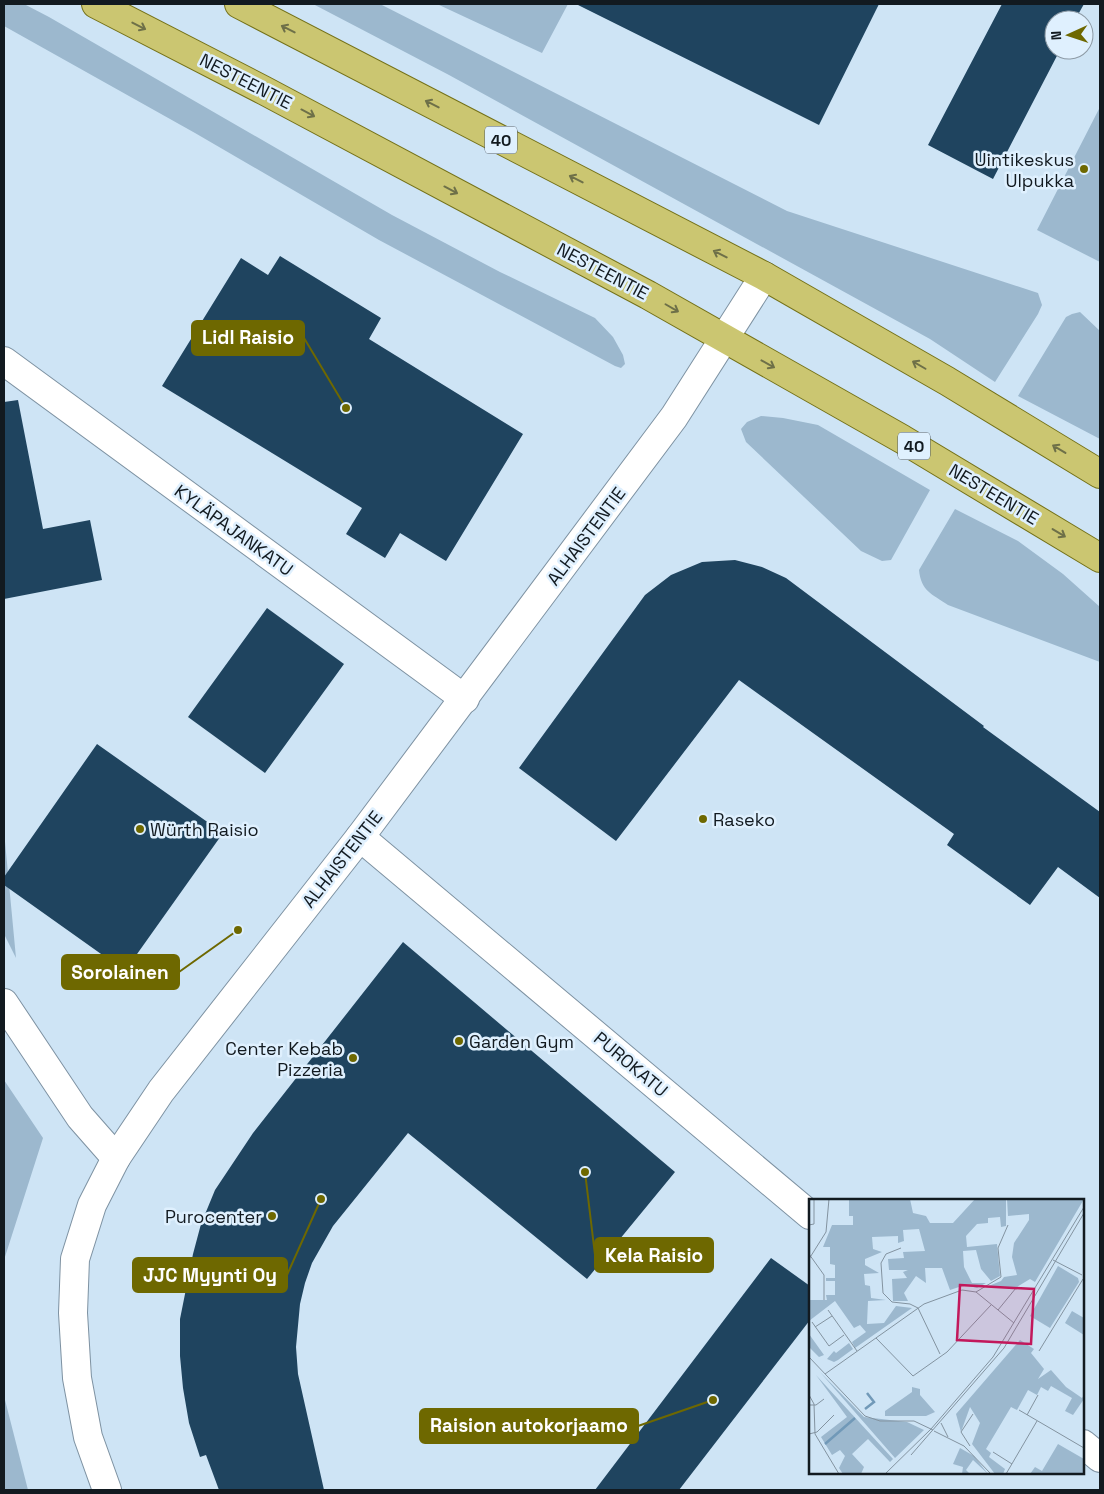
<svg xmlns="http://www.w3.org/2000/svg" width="1104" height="1494" viewBox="0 0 1104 1494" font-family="'Space Grotesk',sans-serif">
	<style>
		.green { fill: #9cb8ce }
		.building { fill: #1f445f }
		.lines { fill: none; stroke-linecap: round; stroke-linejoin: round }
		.street-casing { stroke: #7e92a2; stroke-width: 30 }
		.secondary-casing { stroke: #7e92a2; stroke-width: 30 }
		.primary-casing { stroke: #747118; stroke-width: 30 }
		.street { stroke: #fff; stroke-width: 28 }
		.secondary { stroke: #fff; stroke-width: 28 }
		.primary { stroke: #cbc671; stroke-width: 28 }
		.oneway { stroke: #6e7048 }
		.poi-dot { fill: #6e6800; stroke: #dff0fe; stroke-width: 2 }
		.labels { text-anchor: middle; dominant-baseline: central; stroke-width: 5; stroke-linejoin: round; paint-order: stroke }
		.shield { fill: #dff0fe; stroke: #505a63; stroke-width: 1 }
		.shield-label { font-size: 16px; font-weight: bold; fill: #121a20 }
		.street-label { font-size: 18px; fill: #121a20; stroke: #dff0fe }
		.poi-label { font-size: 18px; fill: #121a20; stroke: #dff0fe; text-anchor: end }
		.inset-river { fill: none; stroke: #7199b8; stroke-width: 2.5 }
		.inset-road { fill: none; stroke: #8393a0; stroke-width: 1 }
		.view { fill: #c2185b; fill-opacity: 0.15; stroke: #c2185b; stroke-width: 2.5 }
		.inset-edge { fill: none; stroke: #121a20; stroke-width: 2.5 }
		.leader { fill: none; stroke: #6e6800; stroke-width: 2 }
		.callout-dot { fill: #6e6800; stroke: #dff0fe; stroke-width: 2 }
		.callout { fill: #6e6800; stroke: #6e6800; stroke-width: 2 }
		.callout-label { font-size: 19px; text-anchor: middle; font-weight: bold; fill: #fff }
	</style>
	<rect width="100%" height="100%" fill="#cee4f5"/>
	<path class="green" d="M 4,4 L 24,4 L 49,17 L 392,215 L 500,272 L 595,318 L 613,337 L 623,355 L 625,364 L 621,368 L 615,366 L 379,240 L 195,133 L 4,26 Z
		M 313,4 L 380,4 L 787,211 L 1038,293 L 1042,305 L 1038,314 L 995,382 L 930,339 L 449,75 Z
		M 437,4 L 568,4 L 542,53 Z
		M 1100,107 L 1100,262 L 1037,230 Z
		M 1080,312 L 1100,331 L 1100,439 L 1018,396 L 1066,317 L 1072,314 Z
		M 761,416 L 783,418 L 818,425 L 930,490 L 891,560 L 882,561 L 861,551 L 746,442 L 741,429 L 747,422 Z
		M 955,509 L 1018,541 L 1063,574 L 1100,607 L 1100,662 L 948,605 C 932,594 921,591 919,570 Z
		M 4,831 L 16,958 L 4,934 Z
		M 4,1080 L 43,1138 L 4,1260 Z
		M 4,1396 L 28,1490 L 4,1490 Z"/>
	<path class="building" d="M 576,4 L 879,4 L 819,125 Z
		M 1002,4 L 1084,4 L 1075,20 L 1054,20 L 1054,50 L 1060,50 L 993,179 L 928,145 Z
		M 280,256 L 381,318 L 369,339 L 523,434 L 446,561 L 400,533 L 385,558 L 346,534 L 362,508 L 162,386 L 241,258 L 268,275 Z
		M 18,400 L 43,529 L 90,520 L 102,580 L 4,599 L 4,402 Z
		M 735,560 L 762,567 L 786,578 L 984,726 L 983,727 L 1100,812 L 1100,898 L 1058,867 L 1030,905 L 947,845 L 954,834 L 739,680 L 616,841 L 519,768 L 645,595 L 671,575 L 702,562 Z
		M 267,608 L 344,664 L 265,773 L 188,717 Z
		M 97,744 L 223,833 L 125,971 L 4,885 L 4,877 Z
		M 403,942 L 675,1172 L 587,1279 L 408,1133 L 333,1226 L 312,1263 L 305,1283 L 300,1304 L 296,1347 L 298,1374 L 324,1490 L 219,1490 L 206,1455 L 200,1457 L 189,1423 L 183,1388 L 180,1356 L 180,1319 L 193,1254 L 201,1224 L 215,1190 L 253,1133 Z
		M 771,1258 L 810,1286 L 810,1320 L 679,1490 L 595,1490 Z"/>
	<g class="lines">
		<g class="street-casing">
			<path id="street" d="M 4,361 L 465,699
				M 360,837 L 810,1215
				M 4,1003 L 80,1117 L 116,1158
				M 1083,1444 L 1100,1458"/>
		</g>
		<g class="secondary-casing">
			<path id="secondary" d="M 107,1490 L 88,1437 L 77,1378 L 73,1313 L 75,1259 L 92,1205 L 116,1158 L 161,1091 L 360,837 L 674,417 L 764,276"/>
		</g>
		<g class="primary-casing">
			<path id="primary" d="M 96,4 L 265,91 L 648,295 L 902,439 L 1100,558
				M 239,4 L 764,276 L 947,381 L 1100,474"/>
		</g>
		<use href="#street" class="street"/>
		<use href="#secondary" class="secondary"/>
		<use href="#primary" class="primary"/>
	</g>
	<defs><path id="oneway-shaft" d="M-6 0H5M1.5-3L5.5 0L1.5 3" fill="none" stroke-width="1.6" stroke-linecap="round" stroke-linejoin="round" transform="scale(1.25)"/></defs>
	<g class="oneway">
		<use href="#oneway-shaft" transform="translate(139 26) rotate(27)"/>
		<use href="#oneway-shaft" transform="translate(288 29) rotate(-153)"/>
		<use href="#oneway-shaft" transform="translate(432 104) rotate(-153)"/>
		<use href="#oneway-shaft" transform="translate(308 113) rotate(28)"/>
		<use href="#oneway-shaft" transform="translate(576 179) rotate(-153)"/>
		<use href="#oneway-shaft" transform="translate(451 190) rotate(28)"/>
		<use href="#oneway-shaft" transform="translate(720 254) rotate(-153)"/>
		<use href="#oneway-shaft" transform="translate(672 308) rotate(30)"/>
		<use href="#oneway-shaft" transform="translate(768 364) rotate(29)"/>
		<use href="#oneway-shaft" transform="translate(919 365) rotate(-150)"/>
		<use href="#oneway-shaft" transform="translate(1059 449) rotate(-149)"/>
		<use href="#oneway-shaft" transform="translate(1059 533) rotate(31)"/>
	</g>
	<g class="poi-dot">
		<circle cx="1084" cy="169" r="5"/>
		<circle cx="703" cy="819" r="5"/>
		<circle cx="140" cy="829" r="5"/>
		<circle cx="459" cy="1041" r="5"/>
		<circle cx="353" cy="1058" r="5"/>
		<circle cx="272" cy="1216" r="5"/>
	</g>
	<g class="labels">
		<g class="shield">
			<rect x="485" y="126.5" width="32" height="27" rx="4"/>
			<rect x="898" y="432.5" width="32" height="27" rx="4"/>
		</g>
		<g class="shield-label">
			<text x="501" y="140">40</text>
			<text x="914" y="446">40</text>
		</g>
		<g class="street-label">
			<text transform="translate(246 81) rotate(27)">NESTEENTIE</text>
			<text transform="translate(603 271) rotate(28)">NESTEENTIE</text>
			<text transform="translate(994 494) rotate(31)">NESTEENTIE</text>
			<text transform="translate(234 530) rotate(36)">KYLÄPAJANKATU</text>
			<text transform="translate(586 536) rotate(-53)">ALHAISTENTIE</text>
			<text transform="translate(342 859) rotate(-52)">ALHAISTENTIE</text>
			<text transform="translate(631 1064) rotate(40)">PUROKATU</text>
		</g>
		<g class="poi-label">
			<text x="1074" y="159">Uintikeskus<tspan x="1074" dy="21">Ulpukka</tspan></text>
			<text x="713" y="819" text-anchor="start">Raseko</text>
			<text x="150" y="829" text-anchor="start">Würth Raisio</text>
			<text x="469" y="1041" text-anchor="start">Garden Gym</text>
			<text x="343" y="1048">Center Kebab<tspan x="343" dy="21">Pizzeria</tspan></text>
			<text x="262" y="1216">Purocenter</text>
		</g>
	</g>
	<g transform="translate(809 1199)">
		<rect width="275" height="275" fill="#cee4f5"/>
		<path d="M 40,0 L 101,0 L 104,14 L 117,17 L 121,24 L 144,24 L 166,0 L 197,0 L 197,27 L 192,28 L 191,18 L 179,19 L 179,24 L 168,25 L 157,37 L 158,48 L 188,45 L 191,77 L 182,82 L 172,70 L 167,51 L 154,52 L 155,68 L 163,84 L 177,84 L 168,89 L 156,86 L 141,91 L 133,69 L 116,69 L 117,84 L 107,77 L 95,94 L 99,102 L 84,102 L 83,80 L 98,79 L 94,73 L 99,71 L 80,71 L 79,60 L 95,59 L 94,53 L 116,52 L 110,30 L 94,31 L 95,42 L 89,44 L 89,37 L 63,38 L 64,50 L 73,53 L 56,60 L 56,66 L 70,74 L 55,75 L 56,86 L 61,87 L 62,99 L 77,101 L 59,102 L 58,125 L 75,124 L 87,107 L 103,109 L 46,149 L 43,143 L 57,133 L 51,126 L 45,129 L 26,102 L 0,122 L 0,101 L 18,101 L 17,96 L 26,96 L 26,82 L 17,82 L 17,79 L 26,79 L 26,66 L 21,65 L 21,48 L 14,48 L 23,26 L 44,26 L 44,17 L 40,17 ZM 198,0 L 275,0 L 226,83 L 221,80 L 206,89 L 177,88 L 192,82 L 195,78 L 208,76 L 203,58 L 205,44 L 220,21 L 220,15 L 199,17 ZM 249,67 L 269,79 L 270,83 L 241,129 L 221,117 ZM 263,112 L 275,119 L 275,136 L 256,124 ZM 0,135 L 15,156 L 10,158 L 0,148 ZM 211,141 L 225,150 L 222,154 L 235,170 L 229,180 L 242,171 L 257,188 L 273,199 L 275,196 L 275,200 L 264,216 L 256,212 L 263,199 L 242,187 L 239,192 L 232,188 L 228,196 L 219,191 L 208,211 L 202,208 L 177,250 L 182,254 L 180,258 L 196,270 L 194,275 L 186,275 L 163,245 L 171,224 L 161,208 L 152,233 L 147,215 ZM 40,144 L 44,150 L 29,161 L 25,163 L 18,160 L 25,152 L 27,154 ZM 11,173 L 55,218 L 98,223 L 115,231 L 86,259 ZM 7,176 L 84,260 L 81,263 L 59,240 L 43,255 L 55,268 L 52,275 L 34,275 L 30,269 L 36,257 L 31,251 L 23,256 L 12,238 L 38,218 ZM 103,188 L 111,190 L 111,196 L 126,213 L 117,217 L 76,217 L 76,212 L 103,193 ZM 249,245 L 275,260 L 275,275 L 221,275 L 226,268 L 233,272 ZM 151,249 L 165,257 L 179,275 L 164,261 L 157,271 L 161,275 L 153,275 L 154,268 L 144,265 Z" fill="#9cb8ce"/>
		<path class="inset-river" d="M 56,210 L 65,203 L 58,194M 16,245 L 46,219"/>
		<path class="inset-road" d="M 0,26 L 5,25 L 5,0M 92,49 L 77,55 L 72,64 L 74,94 L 83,103 L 101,105 L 109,109 L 131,155M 0,55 L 15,76 L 15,101M 0,60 L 17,33 L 20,0M 244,61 L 273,76M 167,93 L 192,78 L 189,49 L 199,26M 19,111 L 48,152M 189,111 L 207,89M 3,123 L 20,147 L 35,136M 6,128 L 23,117M 67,139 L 104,177 L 138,153 L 182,106M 230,152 L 274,80M 0,158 L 56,217 L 71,222 L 105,222 L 124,231M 16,175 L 115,105 L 153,91 L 167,93 L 205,124M 0,196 L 5,205 L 6,235 L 30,275M 0,206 L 7,206 L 15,200M 210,211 L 275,249M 218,216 L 229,196M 132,224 L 139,238M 125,232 L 155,247 L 182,275M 0,235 L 8,233 L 25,216M 161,247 L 152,233 L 164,215M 184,253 L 203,265M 102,256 L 195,149 L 275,14M 76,275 L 122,230 L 184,158 L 275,8M 197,275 L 228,222"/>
		<path class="view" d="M 151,86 L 225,90 L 222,145 L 148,141 Z"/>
		<rect width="275" height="275" class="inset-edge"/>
	</g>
	<path class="leader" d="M346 408L304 338M238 930L179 972M585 1172L595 1255M321 1199L287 1275M713 1400L638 1426"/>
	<g class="callout-dot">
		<circle cx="346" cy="408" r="5"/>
		<circle cx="238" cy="930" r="5"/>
		<circle cx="585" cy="1172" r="5"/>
		<circle cx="321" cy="1199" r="5"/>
		<circle cx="713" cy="1400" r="5"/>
	</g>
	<g class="callout">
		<rect x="192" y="321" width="112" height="34" rx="5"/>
		<rect x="62" y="955" width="117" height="34" rx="5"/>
		<rect x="595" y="1238" width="118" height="34" rx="5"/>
		<rect x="133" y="1258" width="154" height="34" rx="5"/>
		<rect x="420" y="1409" width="218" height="34" rx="5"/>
	</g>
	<g class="callout-label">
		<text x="248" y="344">Lidl Raisio</text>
		<text x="120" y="979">Sorolainen</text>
		<text x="654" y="1262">Kela Raisio</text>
		<text x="210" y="1282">JJC Myynti Oy</text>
		<text x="529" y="1432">Raision autokorjaamo</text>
	</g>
	<rect width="1104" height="1494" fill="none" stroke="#121a20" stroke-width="10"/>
	<g transform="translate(1069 35) rotate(267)"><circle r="24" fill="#dff0fe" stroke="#8d9aa5"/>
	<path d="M0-4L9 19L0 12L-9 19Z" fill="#6e6800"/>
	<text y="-8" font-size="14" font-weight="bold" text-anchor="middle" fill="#121a20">N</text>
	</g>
</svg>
